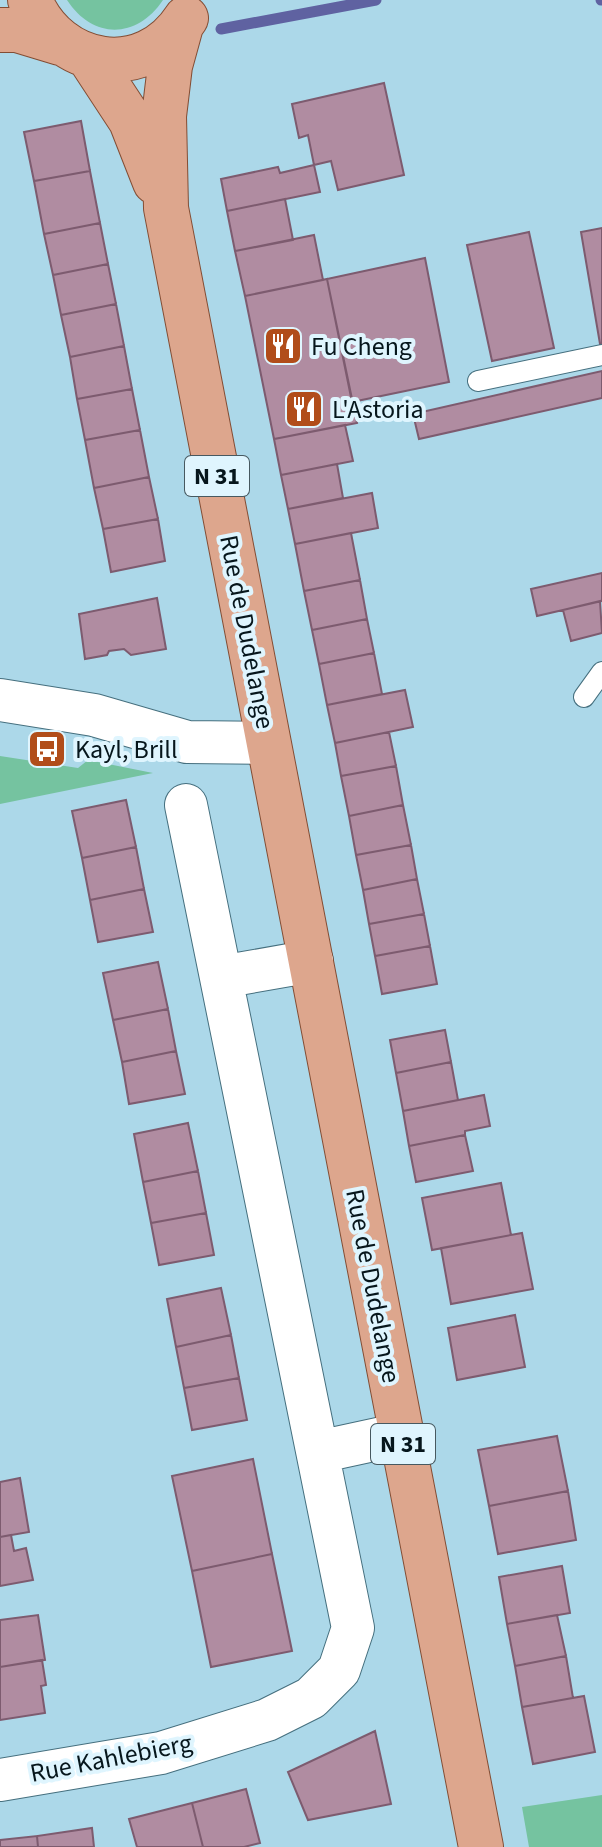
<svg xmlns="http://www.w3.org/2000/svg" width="602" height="1847" viewBox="0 0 602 1847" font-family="'Source Sans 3',sans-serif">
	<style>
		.green { fill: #75c3a0 }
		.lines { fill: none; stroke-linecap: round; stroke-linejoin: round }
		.stream { stroke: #5f62a1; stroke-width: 11 }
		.building { fill: #b08ca1; stroke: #7d5b6f; stroke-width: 2 }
		.service-casing { stroke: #456f7e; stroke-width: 22 }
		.minor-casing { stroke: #456f7e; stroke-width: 44 }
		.primary-casing { stroke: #834d34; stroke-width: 46 }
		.service { stroke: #fff; stroke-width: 20 }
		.minor { stroke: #fff; stroke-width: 42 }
		.primary { stroke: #dda68d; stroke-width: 44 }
		.labels { text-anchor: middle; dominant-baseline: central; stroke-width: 8; stroke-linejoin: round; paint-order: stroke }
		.shield { fill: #dff5fe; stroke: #475960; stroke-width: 2 }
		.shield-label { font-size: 24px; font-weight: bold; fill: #06161c }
		.poi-label { font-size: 26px; fill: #06161c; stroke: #dff5fe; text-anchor: start }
		.street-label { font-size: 26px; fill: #06161c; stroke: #dff5fe }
	</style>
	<rect width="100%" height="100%" fill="#acd8e9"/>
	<path class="green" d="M 67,0 L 163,0 C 137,39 93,40 67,0 Z
		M 0,756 L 78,768 L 88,760 L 153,773 L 0,804 Z
		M 602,1795 L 602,1847 L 529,1847 L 522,1807 Z"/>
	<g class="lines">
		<path class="stream" d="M 601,0 L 602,0
			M 221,29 L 376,0"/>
	</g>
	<path class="building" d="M 384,83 L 404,175 L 338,190 L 331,161 L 314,165 L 308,135 L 299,138 L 292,104 Z
		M 81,121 L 90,171 L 34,181 L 24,132 Z
		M 314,165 L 320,192 L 227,211 L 221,179 L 278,167 L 280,173 Z
		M 90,171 L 100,223 L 44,234 L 34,181 Z
		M 285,199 L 293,240 L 235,251 L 227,211 Z
		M 100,223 L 108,264 L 53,275 L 44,234 Z
		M 602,228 L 602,343 L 600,344 L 581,232 Z
		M 529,232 L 554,348 L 492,361 L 467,245 Z
		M 314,235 L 323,280 L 245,296 L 235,251 Z
		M 425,258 L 449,382 L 352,402 L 327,279 Z
		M 108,264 L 116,304 L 61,315 L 53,275 Z
		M 327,279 L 357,423 L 274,439 L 245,296 Z
		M 116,304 L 124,346 L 70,357 L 61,315 Z
		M 124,346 L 132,389 L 77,399 L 70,357 Z
		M 602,371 L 602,398 L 419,439 L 413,414 Z
		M 132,389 L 140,430 L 85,440 L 77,399 Z
		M 345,425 L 353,461 L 281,475 L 274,439 Z
		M 140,430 L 149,477 L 94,488 L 85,440 Z
		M 337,464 L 343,498 L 288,509 L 281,475 Z
		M 149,477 L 158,519 L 103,529 L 94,488 Z
		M 372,493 L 378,528 L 295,544 L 288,509 Z
		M 158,519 L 165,561 L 111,572 L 103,529 Z
		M 351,533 L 360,580 L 304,591 L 295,544 Z
		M 602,573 L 602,601 L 537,616 L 531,589 Z
		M 360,580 L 367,619 L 312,630 L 304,591 Z
		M 157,598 L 166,649 L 131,655 L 124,649 L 109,651 L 107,655 L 85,659 L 79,614 Z
		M 600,601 L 602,633 L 571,641 L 563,610 Z
		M 367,619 L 374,653 L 319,664 L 312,630 Z
		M 374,653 L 382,694 L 327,705 L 319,664 Z
		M 405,690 L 413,727 L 335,743 L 327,705 Z
		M 389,732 L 396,766 L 341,776 L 335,743 Z
		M 396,766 L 403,805 L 349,816 L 341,776 Z
		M 126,800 L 136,847 L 82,858 L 72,811 Z
		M 403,805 L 411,845 L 356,855 L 349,816 Z
		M 411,845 L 417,879 L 363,890 L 356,855 Z
		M 136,847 L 144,889 L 90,900 L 82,858 Z
		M 417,879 L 424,914 L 369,924 L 363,890 Z
		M 144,889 L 153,932 L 98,942 L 90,900 Z
		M 424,914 L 430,946 L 375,956 L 369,924 Z
		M 430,946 L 437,984 L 382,994 L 375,956 Z
		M 158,962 L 168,1009 L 113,1020 L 103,973 Z
		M 168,1009 L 176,1051 L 122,1062 L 113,1020 Z
		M 445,1030 L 451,1062 L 396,1073 L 390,1040 Z
		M 176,1051 L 185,1094 L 129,1104 L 122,1062 Z
		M 451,1062 L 458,1100 L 403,1111 L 396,1073 Z
		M 484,1095 L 490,1126 L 465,1131 L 465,1135 L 409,1146 L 403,1111 Z
		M 188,1123 L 198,1171 L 143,1182 L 134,1134 Z
		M 465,1135 L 473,1171 L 416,1182 L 409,1146 Z
		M 198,1171 L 206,1213 L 151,1223 L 143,1182 Z
		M 501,1183 L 511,1235 L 432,1250 L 422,1198 Z
		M 206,1213 L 214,1255 L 159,1265 L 151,1223 Z
		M 522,1233 L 533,1289 L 451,1304 L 441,1248 Z
		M 221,1288 L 231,1335 L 176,1347 L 167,1299 Z
		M 515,1315 L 525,1367 L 457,1380 L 448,1328 Z
		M 231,1335 L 239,1378 L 184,1388 L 176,1347 Z
		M 239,1378 L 247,1420 L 192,1430 L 184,1388 Z
		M 557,1436 L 568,1491 L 489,1506 L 478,1450 Z
		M 253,1459 L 272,1554 L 192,1571 L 172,1476 Z
		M 20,1478 L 29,1532 L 0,1537 L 0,1482 Z
		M 568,1491 L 576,1540 L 498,1554 L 489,1506 Z
		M 11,1535 L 14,1551 L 26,1548 L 33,1580 L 0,1586 L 0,1537 Z
		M 272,1554 L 292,1651 L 211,1667 L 192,1571 Z
		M 562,1566 L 570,1613 L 507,1624 L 499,1577 Z
		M 38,1615 L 45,1660 L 0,1667 L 0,1620 Z
		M 557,1615 L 566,1656 L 515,1666 L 507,1624 Z
		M 566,1656 L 573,1698 L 522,1707 L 515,1666 Z
		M 42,1660 L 46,1685 L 41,1686 L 45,1713 L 0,1720 L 0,1667 Z
		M 584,1696 L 595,1752 L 533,1764 L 522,1707 Z
		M 375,1731 L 391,1804 L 308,1820 L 288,1772 Z
		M 246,1789 L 260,1843 L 244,1847 L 203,1847 L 192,1803 Z
		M 192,1803 L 203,1847 L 137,1847 L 129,1819 Z
		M 92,1828 L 94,1847 L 38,1847 L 37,1836 Z
		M 37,1836 L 38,1847 L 0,1847 L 0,1840 Z"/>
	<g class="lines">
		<g class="service-casing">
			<path id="service" d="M 478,381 L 602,355
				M 584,697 L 602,672"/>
		</g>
		<g class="minor-casing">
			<path id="minor" d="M 0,700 L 94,715 L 187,742 L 268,743
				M 221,977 L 312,961
				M 318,1452 L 401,1434
				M 0,1780 L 161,1753 L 267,1720 L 311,1698 L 339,1670 L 353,1628 L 186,805"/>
		</g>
		<g class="primary-casing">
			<path id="primary" d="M 30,0 C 58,68 144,83 186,18
				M 181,26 L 170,66 L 164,116 L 166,208 L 481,1847
				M 0,30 L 17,30 L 60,43
				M 89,57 L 131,121 L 155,182"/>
		</g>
		<use href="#service" class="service"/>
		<use href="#minor" class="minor"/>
		<use href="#primary" class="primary"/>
	</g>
	<defs>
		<g id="restaurant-square" transform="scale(2)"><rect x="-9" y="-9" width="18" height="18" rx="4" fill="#b14d1a" stroke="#dff5fe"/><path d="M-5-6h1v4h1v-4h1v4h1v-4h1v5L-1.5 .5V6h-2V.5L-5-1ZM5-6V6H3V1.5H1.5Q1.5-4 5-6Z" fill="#fff"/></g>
		<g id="bus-square" transform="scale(2)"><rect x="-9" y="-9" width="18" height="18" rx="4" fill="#b14d1a" stroke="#dff5fe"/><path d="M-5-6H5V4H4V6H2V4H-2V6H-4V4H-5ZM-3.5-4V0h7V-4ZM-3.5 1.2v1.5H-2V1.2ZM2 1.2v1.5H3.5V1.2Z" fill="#fff"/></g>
	</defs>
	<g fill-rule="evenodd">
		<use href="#restaurant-square" x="283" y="346"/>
		<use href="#restaurant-square" x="304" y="409"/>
		<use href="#bus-square" x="47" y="749"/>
	</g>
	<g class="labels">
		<g class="shield">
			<rect x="185" y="456" width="64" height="40" rx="6"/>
			<rect x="371" y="1424" width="64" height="40" rx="6"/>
		</g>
		<g class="shield-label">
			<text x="217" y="476">N 31</text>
			<text x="403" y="1444">N 31</text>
		</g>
		<g class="poi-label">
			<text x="311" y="346">Fu Cheng</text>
			<text x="332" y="409">L'Astoria</text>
			<text x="75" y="749">Kayl, Brill</text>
		</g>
		<g class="street-label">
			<text transform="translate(247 632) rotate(79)">Rue de Dudelange</text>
			<text transform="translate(373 1286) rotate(79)">Rue de Dudelange</text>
			<text transform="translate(111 1758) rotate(-11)">Rue Kahlebierg</text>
		</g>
	</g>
</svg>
